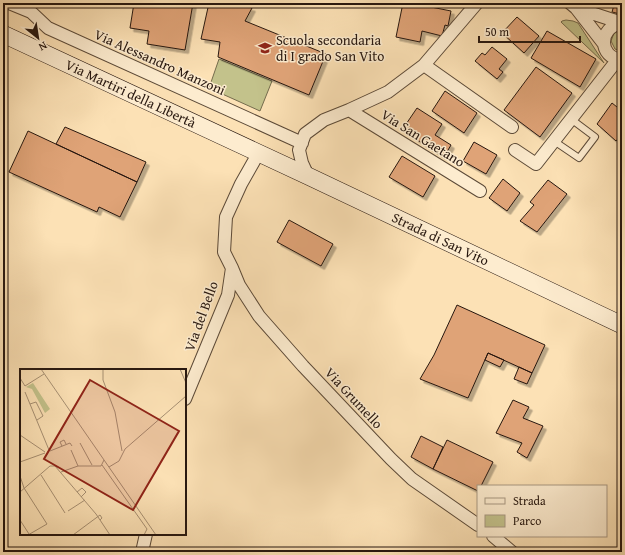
<svg xmlns="http://www.w3.org/2000/svg" width="625" height="555" viewBox="0 0 625 555" font-family="'Gentium Book Plus',serif">
	<style>
		.green { fill: #c3c28b; stroke: #756c4d }
		.building { fill: #dfa377; stroke: #27170f; filter: url(#shadow) }
		.lines { fill: none; stroke-linecap: round; stroke-linejoin: round }
		.lane-casing { stroke: #5c4a38; stroke-width: 8 }
		.street-casing { stroke: #5c4a38; stroke-width: 14 }
		.secondary-casing { stroke: #27170f; stroke-width: 18 }
		.lane { stroke: #fdeccf; stroke-width: 6 }
		.street { stroke: #fdeccf; stroke-width: 12 }
		.secondary { stroke: #fdeccf; stroke-width: 17 }
		.labels { text-anchor: middle; dominant-baseline: central; stroke-width: 3; stroke-linejoin: round; paint-order: stroke }
		.poi-label { font-size: 14px; fill: #27170f; stroke: #fdeccf; text-anchor: start }
		.street-label { font-size: 14px; fill: #27170f; stroke: #fdeccf }
		.inset-road { fill: none; stroke: #a79073; stroke-width: 1 }
		.view { fill: #8f2418; fill-opacity: 0.15; stroke: #8f2418; stroke-width: 2 }
		.inset-edge { fill: none; stroke: #27170f; stroke-width: 2 }
	</style>
	<defs>
		<filter id="shadow"><feDropShadow dx="3.5" dy="3.5" stdDeviation="0" flood-color="#0004"/></filter>
	</defs>
	<rect width="100%" height="100%" fill="#fce1b5"/>
	<filter id="stains"><feTurbulence type="fractalNoise" baseFrequency=".005" numOctaves="4"/><feColorMatrix values="0 0 0 0 .2 0 0 0 0 .09 0 0 0 0 .02 0 0 0 .5 -.17"/></filter>
	<radialGradient id="worn" r=".72"><stop offset=".6" stop-color="#630" stop-opacity="0"/><stop offset="1" stop-color="#630" stop-opacity=".3"/></radialGradient>
	<path class="green" d="M 566,20 L 573,21 L 578,23 L 604,63 L 561,22 L 562,21 Z
		M 618,30 L 622,30 L 622,52 L 615,49 L 611,41 L 614,33 Z
		M 219,59 L 272,81 L 260,111 L 209,88 Z"/>
	<path class="building" d="M 134,3 L 193,3 L 185,50 L 147,44 L 149,31 L 130,28 Z
		M 209,3 L 235,3 L 252,8 L 245,21 L 326,54 L 309,95 L 218,57 L 220,42 L 201,39 Z
		M 403,3 L 411,3 L 451,11 L 448,26 L 445,25 L 442,36 L 422,31 L 420,42 L 396,37 Z
		M 609,3 L 622,3 L 620,14 L 612,12 L 614,5 Z
		M 517,17 L 539,36 L 524,53 L 502,33 Z
		M 547,31 L 596,59 L 580,87 L 531,58 Z
		M 492,47 L 507,59 L 499,69 L 503,72 L 497,79 L 475,61 L 482,53 L 485,55 Z
		M 536,67 L 572,93 L 540,137 L 504,110 Z
		M 445,91 L 477,113 L 464,133 L 432,111 Z
		M 612,103 L 622,111 L 622,134 L 616,141 L 597,124 Z
		M 417,108 L 442,124 L 435,135 L 451,145 L 444,157 L 402,130 Z
		M 65,127 L 146,162 L 137,182 L 56,144 Z
		M 28,131 L 137,182 L 120,217 L 99,207 L 97,212 L 9,172 Z
		M 474,142 L 497,155 L 486,174 L 463,161 Z
		M 402,156 L 435,176 L 423,197 L 389,177 Z
		M 503,179 L 520,193 L 507,211 L 489,198 Z
		M 548,180 L 567,194 L 537,232 L 520,221 L 534,205 L 530,202 Z
		M 289,220 L 333,244 L 321,266 L 277,242 Z
		M 457,305 L 545,345 L 532,373 L 488,353 L 468,398 L 420,379 L 434,355 Z
		M 488,353 L 504,360 L 500,367 L 485,360 Z
		M 519,367 L 532,373 L 527,384 L 514,379 Z
		M 513,400 L 529,407 L 523,418 L 543,426 L 527,458 L 517,452 L 522,443 L 496,433 Z
		M 421,436 L 443,447 L 433,469 L 411,457 Z
		M 447,440 L 493,462 L 481,486 L 478,486 L 478,491 L 433,469 Z"/>
	<g class="lines">
		<g class="lane-casing">
			<path id="lane" d="M 554,141 L 579,158 L 595,137 L 571,119"/>
		</g>
		<g class="street-casing">
			<path id="street" d="M 9,3 L 31,12 L 48,28 L 302,143
				M 570,3 L 576,8 L 604,44
				M 576,8 L 622,23
				M 622,23 C 598,27 598,58 622,60
				M 424,65 L 512,127
				M 349,110 L 480,191
				M 515,150 L 536,164 L 618,59
				M 308,176 L 302,163 L 299,150 L 305,134 L 324,120 L 349,110 L 388,92 L 424,65 L 477,3
				M 232,268 L 239,285 L 259,316 L 303,366 L 391,459 L 412,479 L 478,525
				M 185,399 L 228,295 L 232,268 L 224,252 L 226,217 L 241,184 L 258,154
				M 493,536 L 512,552
				M 142,552 L 146,534"/>
		</g>
		<g class="secondary-casing">
			<g id="secondary">
				<path id="s1" d="M 3,34 L 308,176 L 622,325"/>
			</g>
		</g>
		<use href="#lane" class="lane"/>
		<use href="#street" class="street"/>
		<use href="#secondary" class="secondary"/>
	</g>
	<defs>
		<g id="school-bare" transform="scale(1.08)"><path d="M0-5L7-2L0 1L-7-2ZM-4 1L0 2.5L4 1V4Q0 6-4 4Z" fill="#8f2418" stroke="#fdeccf" stroke-width="2.5" paint-order="stroke"/></g>
	</defs>
	<g fill-rule="evenodd">
		<use href="#school-bare" x="265" y="48"/>
	</g>
	<g class="labels">
		<g class="poi-label">
			<text x="276" y="40">Scuola secondaria<tspan x="276" dy="16">di I grado San Vito</tspan></text>
		</g>
		<g class="street-label">
			<text transform="translate(160 62) rotate(24)">Via Alessandro Manzoni</text>
			<text stroke="none"><textPath href="#s1" startOffset="141">Via Martiri della Libertà</textPath></text>
			<text transform="translate(423 138) rotate(32)">Via San Gaetano</text>
			<text stroke="none"><textPath href="#s1" startOffset="483">Strada di San Vito</textPath></text>
			<text transform="translate(201 316) rotate(-70)">Via del Bello</text>
			<text transform="translate(354 398) rotate(47)">Via Grumello</text>
		</g>
	</g>
	<g transform="translate(20 369)">
		<rect width="166" height="166" fill="#fce1b5"/>
		<path d="M 13,14 L 30,40 L 25,44 L 12,20 L 6,18 Z" fill="#c3c28b"/>
		<path class="inset-road" d="M 21,0 L 136,166M 83,0 L 83,11 L 95,43 L 102,82M 160,0 L 166,14M 0,9 L 5,17 L 24,5M 5,23 L 29,81M 10,35 L 16,33 L 23,47 L 17,51M 0,66 L 25,83M 60,74 L 72,96M 42,77 L 40,73 L 44,71 L 46,75M 51,81 L 58,97M 30,82 L 50,74 L 52,77M 0,93 L 25,84M 82,96 L 127,160 L 124,166M 89,98 L 99,92 L 105,80 L 166,27M 41,103 L 58,97 L 81,97 L 84,91M 21,106 L 45,144M 0,107 L 4,119 L 27,155M 0,123 L 30,97 L 35,97 L 76,145 L 90,166M 57,123 L 62,119 L 66,123 L 61,128M 48,142 L 65,131M 0,151 L 9,165M 8,166 L 27,155M 53,166 L 80,146 L 82,149 L 80,151"/>
		<path class="view" d="M 70,11 L 159,62 L 113,141 L 24,90 Z"/>
		<rect width="166" height="166" class="inset-edge"/>
	</g>
	<rect width="625" height="555" fill="none" stroke="#fce1b5" stroke-width="16"/>
	<rect x="4" y="4" width="617" height="547" fill="none" stroke="#27170f" stroke-width="2"/>
	<rect x="8" y="8" width="609" height="539" fill="none" stroke="#27170f"/>
	<rect x="477" y="485" width="130" height="52" fill="#fdeccf" stroke="#a79782"/>
	<rect x="485" y="498" width="20" height="6" fill="#fdeccf" stroke="#a79782"/>
	<text x="513" y="505" font-size="12" fill="#27170f">Strada</text>
	<rect x="485" y="515" width="20" height="12" fill="#c3c28b" stroke="#a79782"/>
	<text x="513" y="525" font-size="12" fill="#27170f">Parco</text>
	<g transform="translate(38 38) rotate(150)" stroke="#fdeccf" stroke-width="3" paint-order="stroke">
	<path d="M0-3L7 15L0 10L-7 15Z" fill="#27170f"/>
	<text y="-6" font-size="11" font-weight="bold" text-anchor="middle" fill="#27170f">N</text>
	</g>
	<path d="M479 36v6h101v-6" fill="none" stroke="#27170f" stroke-width="2"/>
	<text x="485" y="36" font-size="12" fill="#27170f" stroke="#fdeccf" stroke-width="3" paint-order="stroke">50 m</text>
	<rect width="100%" height="100%" filter="url(#stains)"/>
	<rect width="100%" height="100%" fill="url(#worn)"/>
</svg>
